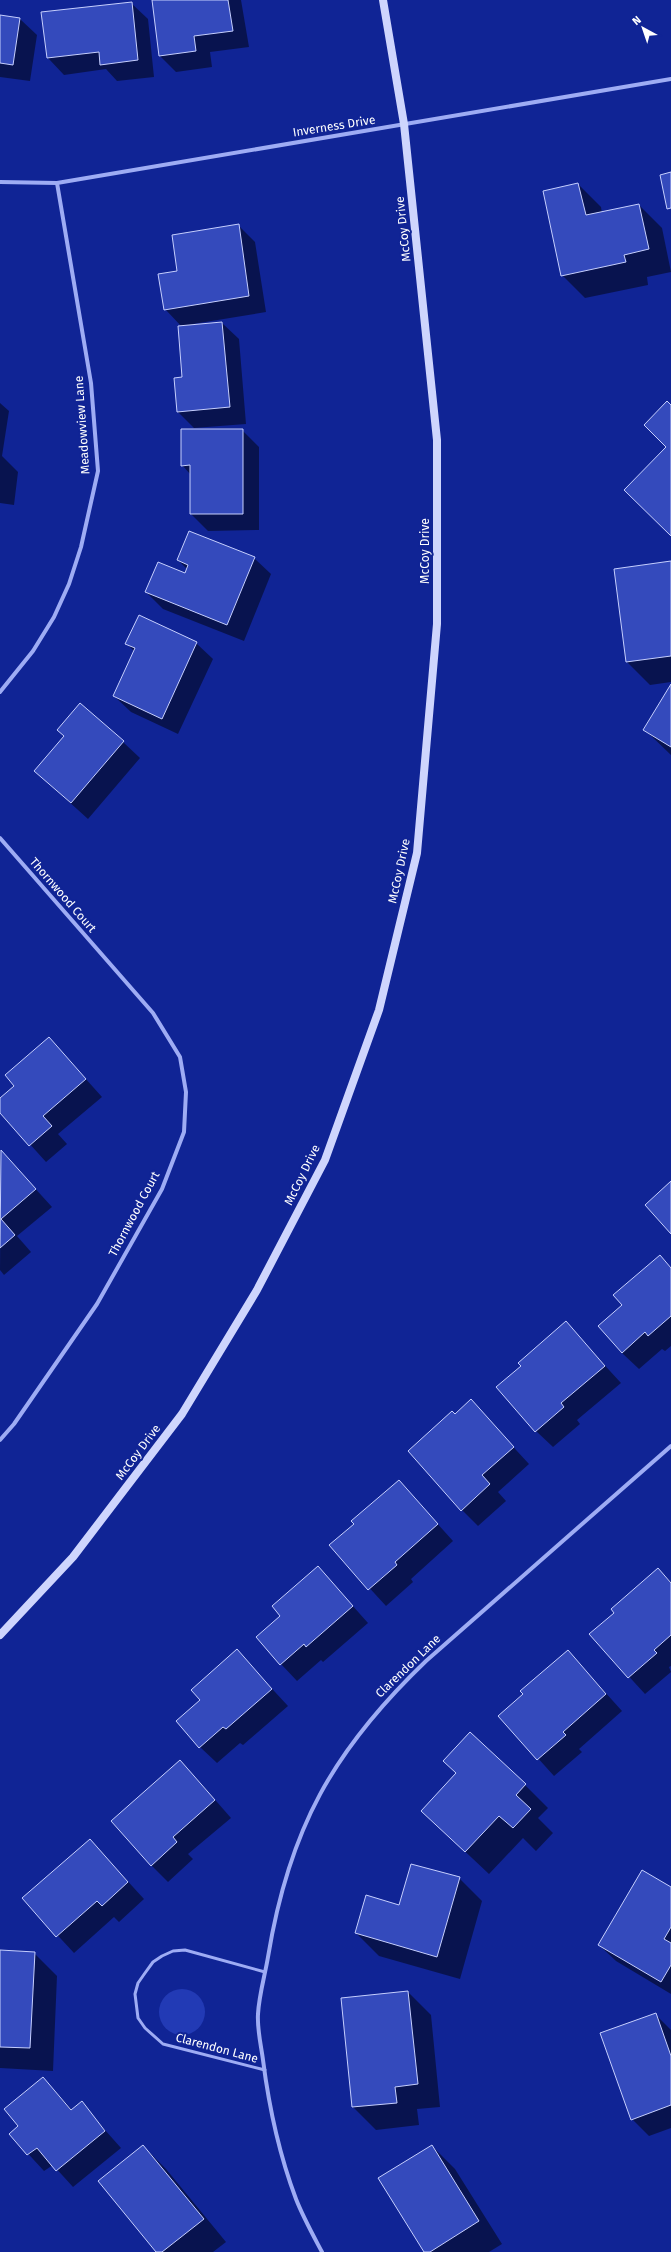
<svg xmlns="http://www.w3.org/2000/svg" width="671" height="2252" viewBox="0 0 671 2252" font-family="'Fira Sans',sans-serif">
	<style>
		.green { fill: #223ab5 }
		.shadow { fill: #0007 }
		.building { fill: #344abc; stroke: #c6cffe }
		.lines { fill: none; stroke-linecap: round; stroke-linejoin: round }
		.lane { stroke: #9eacf4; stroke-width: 3 }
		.street { stroke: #9eacf4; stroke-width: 4 }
		.secondary { stroke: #ced5fd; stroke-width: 8 }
		.labels { text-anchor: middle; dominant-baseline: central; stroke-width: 4; stroke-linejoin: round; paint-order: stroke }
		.street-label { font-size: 12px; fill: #fff; stroke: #102495 }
	</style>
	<rect width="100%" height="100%" fill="#102495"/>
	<path class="green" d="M159 2012a23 23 0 1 1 46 0a23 23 0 1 1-46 0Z"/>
	<path class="shadow" d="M 153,0 L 241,0 L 249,47 L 210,52 L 212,67 L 176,72 L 160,56 Z
		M 131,3 L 148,19 L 154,77 L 117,81 L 106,69 L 64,75 L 48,58 L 42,13 Z
		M 0,16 L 20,19 L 37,35 L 30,81 L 0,77 Z
		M 578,184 L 601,207 L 602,213 L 639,205 L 662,228 L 671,272 L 647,277 L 648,285 L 585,298 L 562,275 Z
		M 238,225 L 255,242 L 266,312 L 193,324 L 193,326 L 222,323 L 239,339 L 246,424 L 194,428 L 178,412 L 183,378 L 182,327 L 165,309 L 179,272 Z
		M 0,403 L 9,411 L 2,456 L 18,472 L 14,505 L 0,503 Z
		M 242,430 L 259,447 L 259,530 L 208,531 L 191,514 L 191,475 L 182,465 Z
		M 254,558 L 271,574 L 244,641 L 163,609 L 146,592 L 185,574 L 187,569 L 178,560 Z
		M 671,562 L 671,682 L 650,685 L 627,662 Z
		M 196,643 L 213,659 L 178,734 L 131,712 L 114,696 L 135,652 L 127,644 Z
		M 671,686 L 671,755 L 644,729 Z
		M 123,742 L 140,758 L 88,819 L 35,771 Z
		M 49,1038 L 102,1097 L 58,1134 L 67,1144 L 46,1162 L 0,1111 L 0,1099 L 15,1086 Z
		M 1,1151 L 52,1207 L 17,1236 L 31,1252 L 4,1275 L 0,1270 Z
		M 660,1256 L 671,1268 L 671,1346 L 665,1351 L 662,1349 L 639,1369 L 622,1353 L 623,1305 Z
		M 566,1323 L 621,1383 L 577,1420 L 580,1424 L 553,1447 L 536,1431 L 522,1366 Z
		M 471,1401 L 529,1464 L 498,1492 L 506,1501 L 478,1526 L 462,1510 L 455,1415 Z
		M 399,1481 L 453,1541 L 411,1579 L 413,1582 L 386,1606 L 331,1546 Z
		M 318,1567 L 368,1623 L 323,1662 L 321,1660 L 297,1681 L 281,1664 L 282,1616 Z
		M 658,1569 L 671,1582 L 671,1666 L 669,1667 L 671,1672 L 645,1694 L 590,1634 L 615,1613 Z
		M 237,1651 L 288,1706 L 243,1745 L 240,1743 L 217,1763 L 200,1747 L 201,1700 Z
		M 568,1651 L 622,1711 L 579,1749 L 582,1752 L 554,1776 L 500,1716 Z
		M 196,1778 L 231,1818 L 188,1854 L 193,1859 L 168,1882 L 151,1865 Z
		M 525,1785 L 548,1808 L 538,1818 L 553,1833 L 536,1851 L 523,1838 L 489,1874 L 422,1811 Z
		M 90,1840 L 144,1899 L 119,1922 L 114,1917 L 74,1953 L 24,1899 Z
		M 459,1878 L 482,1901 L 460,1979 L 379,1956 L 356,1933 L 400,1906 Z
		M 671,1888 L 671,1994 L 616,1961 L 599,1945 Z
		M 0,1951 L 34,1953 L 57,1976 L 53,2071 L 0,2068 Z
		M 408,1992 L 431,2015 L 440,2107 L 417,2109 L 419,2125 L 376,2130 L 353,2107 L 342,1999 Z
		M 655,2014 L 671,2030 L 671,2128 L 649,2136 L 632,2119 Z
		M 43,2078 L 72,2110 L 81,2103 L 121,2148 L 73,2187 L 53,2165 L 44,2171 L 10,2134 L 19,2127 Z
		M 143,2146 L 166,2169 L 226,2242 L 213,2252 L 157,2252 Z
		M 432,2146 L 455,2169 L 502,2244 L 489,2252 L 425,2252 Z"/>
	<path class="building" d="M 152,0 L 228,0 L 233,31 L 194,36 L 196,51 L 159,56 Z
		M 132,2 L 138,60 L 100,65 L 99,52 L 47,58 L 41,12 Z
		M 0,15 L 20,18 L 13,65 L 0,63 Z
		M 671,172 L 671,208 L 667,209 L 660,175 Z
		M 578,183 L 586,215 L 639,204 L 649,249 L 624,255 L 626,262 L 561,276 L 543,191 Z
		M 239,224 L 249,296 L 164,310 L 158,274 L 177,271 L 172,235 Z
		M 222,322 L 230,407 L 177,412 L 174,378 L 182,377 L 178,326 Z
		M 667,401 L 671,405 L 671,536 L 624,490 L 666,447 L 644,425 Z
		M 181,429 L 243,429 L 243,514 L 190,514 L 190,465 L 181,466 Z
		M 189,531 L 255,557 L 227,625 L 145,592 L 158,562 L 185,573 L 188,565 L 177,560 Z
		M 671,561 L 671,656 L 626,662 L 614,569 Z
		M 139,615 L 197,642 L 162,719 L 113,696 L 135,648 L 125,644 Z
		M 671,684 L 671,747 L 643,730 Z
		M 80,703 L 124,741 L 71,803 L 34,771 L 64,736 L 57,730 Z
		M 49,1037 L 86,1079 L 43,1116 L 52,1126 L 29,1146 L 0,1113 L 0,1098 L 14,1086 L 5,1075 Z
		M 1,1150 L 36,1189 L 1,1219 L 15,1235 L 0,1248 Z
		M 671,1181 L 671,1234 L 645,1205 Z
		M 660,1255 L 671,1268 L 671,1316 L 648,1336 L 645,1332 L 622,1353 L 598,1326 L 622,1305 L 613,1295 Z
		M 566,1321 L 605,1366 L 561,1403 L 564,1407 L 535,1432 L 496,1387 L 521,1366 L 518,1363 Z
		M 471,1399 L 514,1447 L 482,1475 L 490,1484 L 461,1511 L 408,1451 L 452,1411 L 455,1414 Z
		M 399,1480 L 438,1524 L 395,1562 L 397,1565 L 368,1590 L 329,1545 L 354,1524 L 351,1521 Z
		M 318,1566 L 353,1606 L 306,1647 L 304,1644 L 280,1665 L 256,1637 L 280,1616 L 272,1606 Z
		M 658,1568 L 671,1583 L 671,1635 L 654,1650 L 657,1653 L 628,1678 L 589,1634 L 614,1613 L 611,1609 Z
		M 237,1649 L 272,1689 L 226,1729 L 223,1727 L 199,1748 L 176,1721 L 200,1700 L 191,1690 Z
		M 568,1650 L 606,1694 L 563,1732 L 566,1735 L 537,1760 L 498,1716 L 523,1694 L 520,1691 Z
		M 470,1732 L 526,1784 L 516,1795 L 531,1809 L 513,1828 L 499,1816 L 465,1852 L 421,1811 L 456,1773 L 443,1761 Z
		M 180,1760 L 215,1800 L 173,1837 L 177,1842 L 151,1866 L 111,1821 Z
		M 90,1839 L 128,1882 L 102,1906 L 97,1901 L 56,1937 L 22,1898 Z
		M 411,1864 L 460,1877 L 437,1957 L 355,1933 L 366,1895 L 399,1905 Z
		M 642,1870 L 671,1887 L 671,1927 L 664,1939 L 671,1943 L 671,1965 L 661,1982 L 598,1945 Z
		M 0,1950 L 35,1952 L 30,2048 L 0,2047 Z
		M 408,1991 L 418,2084 L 395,2087 L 397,2103 L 352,2107 L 341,1998 Z
		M 656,2013 L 671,2056 L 671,2105 L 631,2120 L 600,2033 Z
		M 43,2077 L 71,2110 L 82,2101 L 105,2131 L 56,2171 L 37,2148 L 27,2155 L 9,2134 L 18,2126 L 4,2109 Z
		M 143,2145 L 204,2219 L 162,2252 L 156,2252 L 98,2181 Z
		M 432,2145 L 479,2221 L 430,2252 L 424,2252 L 378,2178 Z"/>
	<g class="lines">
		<path class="lane" d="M 265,2070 L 163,2044 L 145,2028 L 138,2018 L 135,1994 L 138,1983 L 145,1973 L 153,1962 L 162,1956 L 173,1951 L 185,1950 L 265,1972"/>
		<path class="street" d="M 0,182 L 57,183 L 671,79
			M 0,692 L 33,651 L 54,617 L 69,584 L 81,547 L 98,471 L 91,383 L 57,183
			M 0,838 L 153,1013 L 180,1057 L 186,1092 L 184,1132 L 162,1189 L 97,1304 L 14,1424 L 0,1440
			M 322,2252 C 313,2235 303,2217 296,2199 C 279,2154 269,2107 263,2060 C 261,2045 257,2029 258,2014 C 259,1995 265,1975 268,1957 C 289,1829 333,1750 426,1661 L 671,1446"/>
		<path class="secondary" d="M 0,1635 L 73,1557 L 182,1414 L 257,1290 L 325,1160 L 379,1010 L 417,853 L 437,624 L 437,440 L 404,124 L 383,0"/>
	</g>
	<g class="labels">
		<g class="street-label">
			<text transform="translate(334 126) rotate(-9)">Inverness Drive</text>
			<text transform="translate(403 229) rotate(-96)">McCoy Drive</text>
			<text transform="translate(82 425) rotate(-94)">Meadowview Lane</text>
			<text transform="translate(425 551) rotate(-90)">McCoy Drive</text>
			<text transform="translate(399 871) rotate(-78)">McCoy Drive</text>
			<text transform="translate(63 895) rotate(49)">Thornwood Court</text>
			<text transform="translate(302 1175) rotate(-64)">McCoy Drive</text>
			<text transform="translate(134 1214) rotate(-62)">Thornwood Court</text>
			<text transform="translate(138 1452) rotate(-53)">McCoy Drive</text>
			<text transform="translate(408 1666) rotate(-44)">Clarendon Lane</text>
			<text transform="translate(217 2048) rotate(15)">Clarendon Lane</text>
		</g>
	</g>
	<g transform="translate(643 28) rotate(320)" stroke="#102495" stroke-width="3" paint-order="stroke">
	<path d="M0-3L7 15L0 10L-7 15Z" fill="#ffffff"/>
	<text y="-6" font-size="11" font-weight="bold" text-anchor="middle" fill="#ffffff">N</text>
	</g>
</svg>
